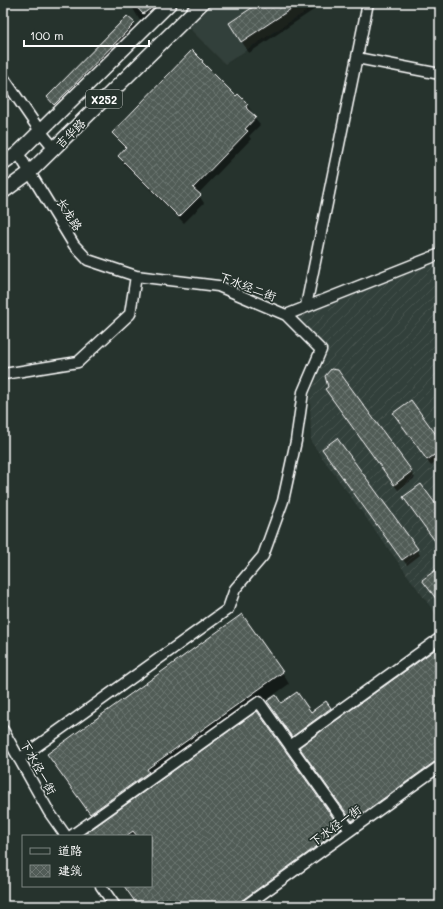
<svg xmlns="http://www.w3.org/2000/svg" width="443" height="909" viewBox="0 0 443 909" font-family="Mali,'LXGW WenKai TC',sans-serif">
	<style>
		.built { fill: #333f3a }
		.industrial { fill: url(#industrial-furrows) }
		.shadow { fill: #0007 }
		.building { fill: url(#building-cross-hatch); stroke: #fff }
		.lines { fill: none; stroke-linecap: round; stroke-linejoin: round }
		.minor-casing { stroke: #fff; stroke-width: 13 }
		.major-casing { stroke: #fff; stroke-width: 16 }
		.minor { stroke: #26332d; stroke-width: 10 }
		.major { stroke: #26332d; stroke-width: 13 }
		.labels { text-anchor: middle; dominant-baseline: central; stroke-width: 3.5; stroke-linejoin: round; paint-order: stroke }
		.shield { fill: #26332d; stroke: #bec2c0; stroke-width: 1 }
		.shield-label { font-size: 11px; font-weight: bold; fill: #fff }
		.street-label { font-size: 12px; fill: #fff; stroke: #26332d }
	</style>
	<defs>
		<pattern id="industrial-furrows" width="10" height="10" patternUnits="userSpaceOnUse"><rect width="10" height="10" fill="#333f3a"/><path d="M-1 1l2-2M0 10L10 0M9 11l2-2" fill="none" stroke="#47524e"/></pattern>
		<pattern id="building-cross-hatch" width="8" height="8" patternUnits="userSpaceOnUse"><rect width="8" height="8" fill="#515c57"/><path d="M0 0l8 8M0 8l8-8" fill="none" stroke="#6b7470"/></pattern>
	</defs>
	<rect width="100%" height="100%" fill="#26332d"/>
	<filter id="ink" filterUnits="userSpaceOnUse"><feTurbulence type="fractalNoise" baseFrequency=".025" numOctaves="2"/><feDisplacementMap in="SourceGraphic" scale="8" xChannelSelector="R" yChannelSelector="G"/><feConvolveMatrix kernelMatrix="1 2 1 2 8 2 1 2 1" color-interpolation-filters="sRGB"/></filter>
	<g filter="url(#ink)">
		<path class="built" d="M 213,3 L 319,3 L 225,64 L 192,31 L 190,25 L 201,12 Z"/>
		<path class="industrial" d="M 440,260 L 440,620 L 311,442 L 310,394 L 327,354 L 327,349 L 296,318 Z"/>
		<path class="shadow" d="M 130,3 L 176,3 L 150,25 L 144,17 L 140,21 Z
			M 260,3 L 324,3 L 249,53 L 237,34 Z
			M 134,24 L 141,35 L 55,109 L 48,97 Z
			M 202,61 L 206,68 L 236,97 L 238,95 L 247,105 L 252,112 L 250,113 L 260,125 L 249,136 L 251,139 L 198,194 L 204,203 L 184,223 L 123,163 L 119,156 L 126,149 L 113,133 Z
			M 335,370 L 340,373 L 415,478 L 398,490 L 326,390 L 329,387 L 326,380 L 327,374 Z
			M 397,419 L 440,441 L 440,459 L 431,466 Z
			M 326,455 L 417,550 L 420,555 L 407,565 Z
			M 440,471 L 440,477 L 437,473 Z
			M 440,647 L 440,773 L 358,831 L 268,702 L 311,713 L 326,702 L 338,721 Z
			M 282,672 L 289,684 L 153,781 L 155,785 L 257,712 L 347,841 L 257,906 L 138,906 L 123,886 L 151,886 L 151,836 L 89,836 L 98,826 L 55,766 Z"/>
		<path class="building" d="M 133,3 L 158,3 L 143,14 Z
			M 259,3 L 300,3 L 241,42 L 229,23 Z
			M 127,16 L 135,23 L 54,105 L 47,97 Z
			M 192,50 L 203,61 L 202,62 L 236,96 L 238,94 L 248,104 L 246,106 L 247,109 L 256,117 L 245,129 L 248,131 L 193,188 L 201,195 L 179,217 L 118,156 L 126,147 L 112,133 Z
			M 331,369 L 338,370 L 340,373 L 412,471 L 394,485 L 325,389 L 328,387 L 325,376 Z
			M 411,400 L 440,440 L 440,451 L 427,460 L 393,413 Z
			M 337,438 L 418,549 L 402,560 L 322,449 Z
			M 421,484 L 440,510 L 440,548 L 403,497 Z
			M 437,569 L 440,572 L 440,604 L 422,580 Z
			M 242,614 L 283,672 L 147,769 L 149,772 L 90,814 L 47,754 Z
			M 440,646 L 440,758 L 352,821 L 299,747 Z
			M 297,692 L 311,712 L 326,701 L 331,708 L 292,737 L 267,701 L 276,695 L 281,703 Z
			M 257,711 L 341,829 L 234,906 L 138,906 L 124,886 L 151,886 L 151,836 L 137,836 L 133,831 L 126,836 L 88,836 L 86,833 Z"/>
		<g class="lines">
			<g class="minor-casing">
				<path id="minor" d="M 357,58 L 440,74
					M 3,77 L 40,131 L 54,148
					M 18,153 L 74,245 L 88,260 L 136,276 L 218,286 L 286,315 L 321,350 L 303,392 L 296,441 L 283,501 L 263,556 L 235,589 L 228,609 L 19,759
					M 306,306 L 368,3
					M 286,315 L 440,254
					M 4,374 L 78,362 L 130,314 L 136,276
					M 3,730 L 49,812 L 66,836
					M 290,746 L 440,638
					M 71,836 L 259,702 L 350,830
					M 101,886 L 115,906
					M 245,906 L 440,766"/>
			</g>
			<g class="major-casing">
				<path id="major" d="M 3,164 L 18,153 L 170,3
					M 3,192 L 29,173 L 202,3"/>
			</g>
			<use href="#minor" class="minor"/>
			<use href="#major" class="major"/>
		</g>
	</g>
	<g class="labels">
		<rect class="shield" x="86" y="90" width="36" height="18" rx="3"/>
		<g class="shield-label">
			<text x="104" y="99">X252</text>
		</g>
		<g class="street-label">
			<text transform="translate(70 133) rotate(-44)">吉华路</text>
			<text transform="translate(70 214) rotate(58)">长龙路</text>
			<text transform="translate(248 286) rotate(21)">下水经二街</text>
			<text transform="translate(39 767) rotate(61)">下水径一街</text>
			<text transform="translate(335 825) rotate(-36)">下水径一街</text>
		</g>
	</g>
	<rect width="443" height="909" fill="none" stroke="#26332d" stroke-width="16"/>
	<rect x="8" y="8" width="427" height="893" fill="none" stroke="#fff" stroke-width="1.5" filter="url(#ink)"/>
	<rect x="22" y="835" width="130" height="52" fill="#26332d" stroke="#7d8581"/>
	<rect x="30" y="848" width="20" height="6" fill="#26332d" stroke="#7d8581"/>
	<text x="58" y="855" font-size="12" fill="#ffffff">道路</text>
	<rect x="30" y="865" width="20" height="12" fill="url(#building-cross-hatch)" stroke="#7d8581"/>
	<text x="58" y="875" font-size="12" fill="#ffffff">建筑</text>
	<path d="M24 40v6h125v-6" fill="none" stroke="#ffffff" stroke-width="2"/>
	<text x="30" y="40" font-size="12" fill="#ffffff" stroke="#26332d" stroke-width="3" paint-order="stroke">100 m</text>
</svg>
